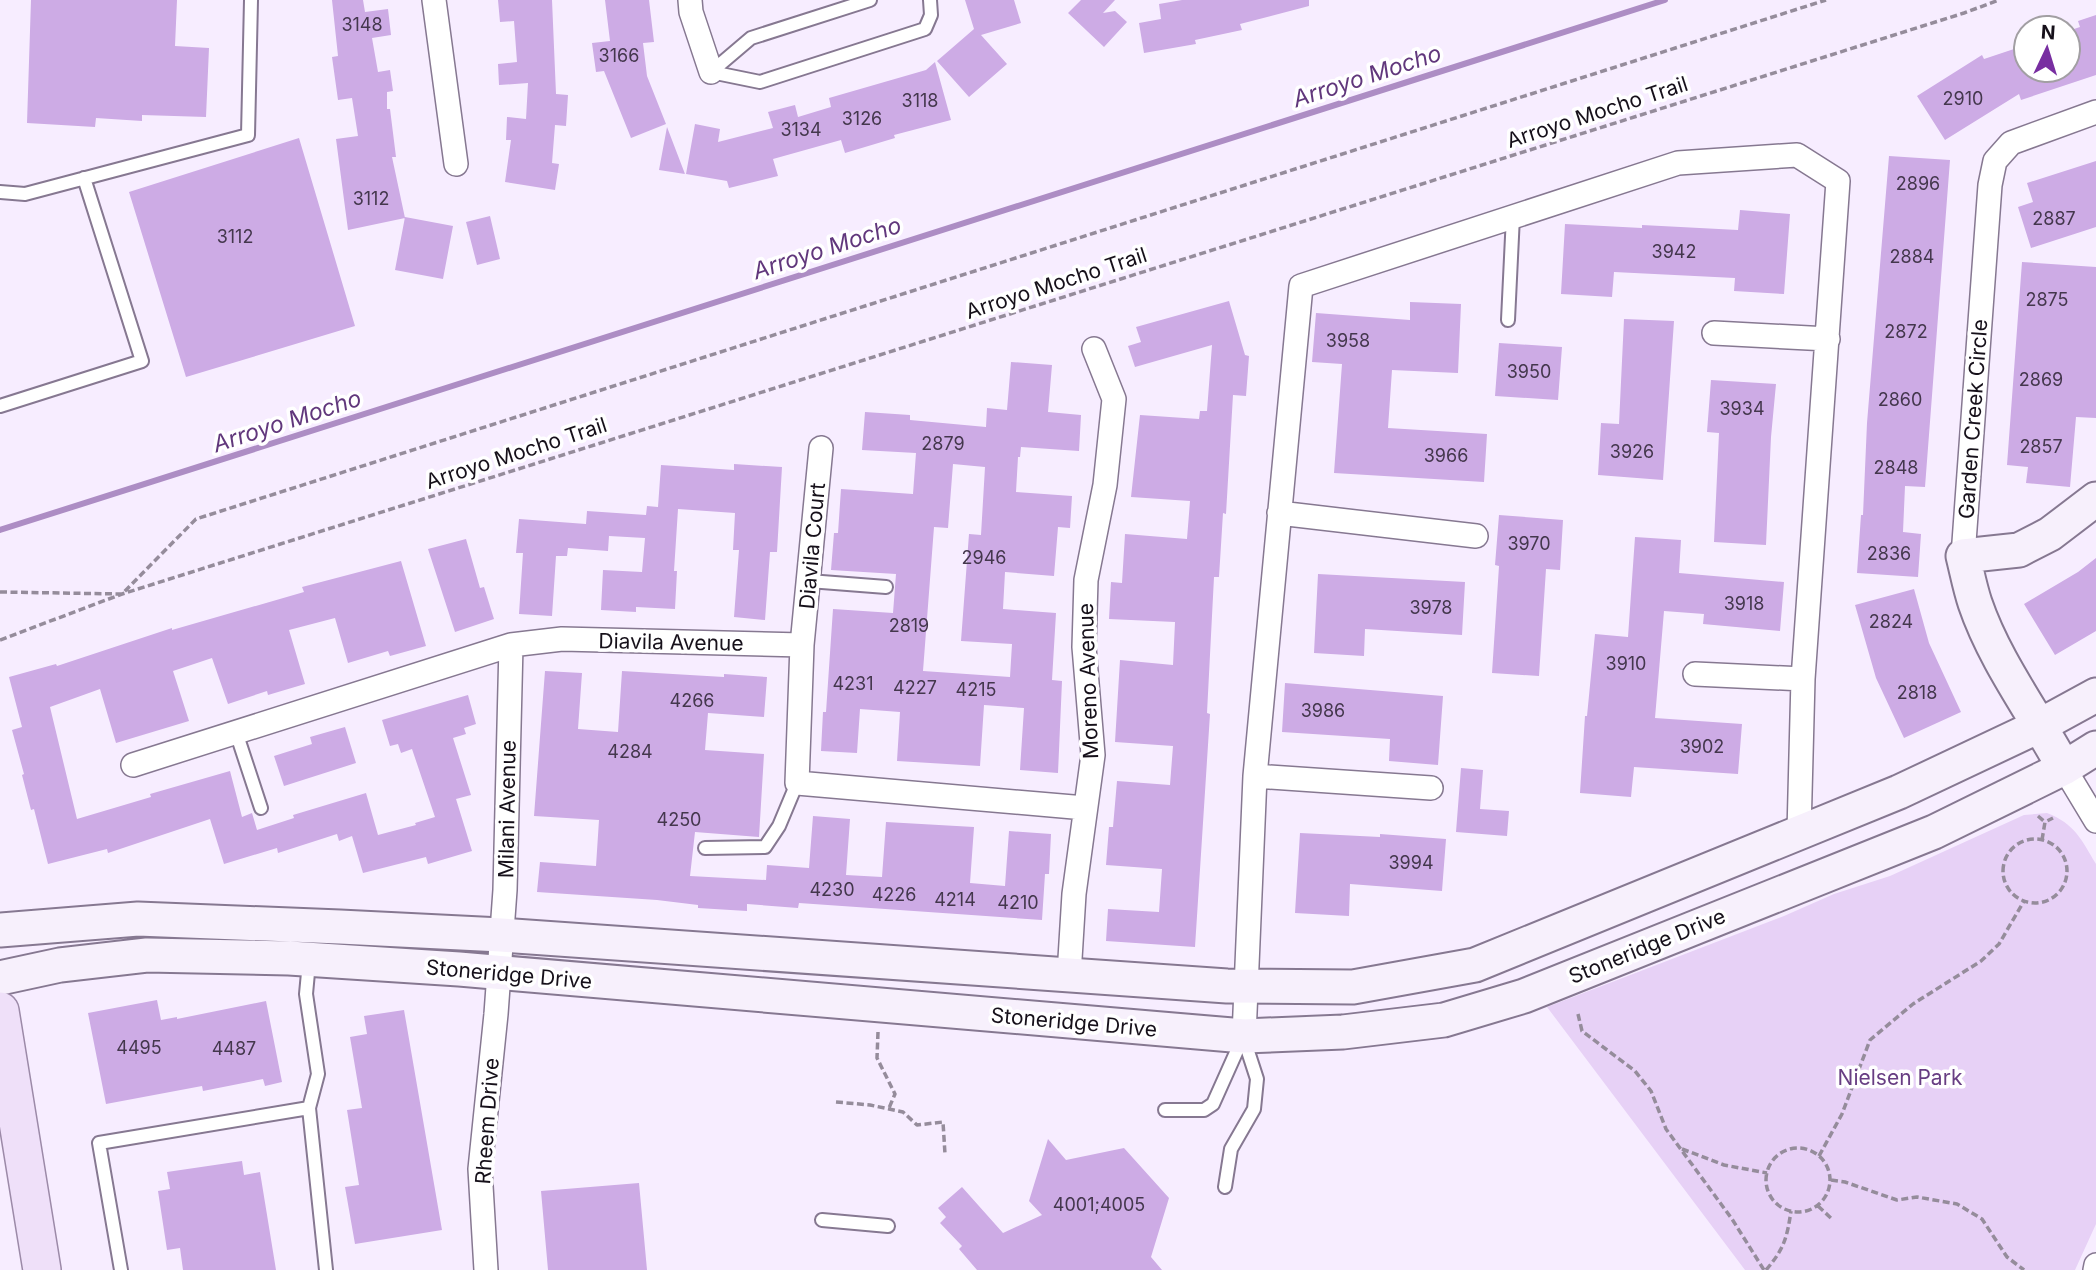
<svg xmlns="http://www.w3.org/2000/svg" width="2096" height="1270" viewBox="0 0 2096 1270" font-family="Inter,sans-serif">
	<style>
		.green { fill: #e7d1f6 }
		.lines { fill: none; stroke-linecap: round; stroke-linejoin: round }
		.stream { stroke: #ad8dc4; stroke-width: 6 }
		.building { fill: #cdabe5; fill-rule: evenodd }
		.lane-casing { stroke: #867891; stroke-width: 16 }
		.street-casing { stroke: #867891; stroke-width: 26 }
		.secondary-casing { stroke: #867891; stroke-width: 37 }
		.primary-casing { stroke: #9c8aa8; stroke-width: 40 }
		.path { stroke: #958c9b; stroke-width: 3.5; stroke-dasharray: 7 3.5; stroke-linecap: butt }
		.lane { stroke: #fff; stroke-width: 12 }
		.street { stroke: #fff; stroke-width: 23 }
		.secondary { stroke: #f7f0fc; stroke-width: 33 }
		.primary { stroke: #efe0f9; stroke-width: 37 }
		.labels { text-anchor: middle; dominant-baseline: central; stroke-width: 7; stroke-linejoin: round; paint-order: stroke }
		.number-label { font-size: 18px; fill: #44374d }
		.street-label { font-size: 21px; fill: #16101a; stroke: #fff }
		.park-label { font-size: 21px; fill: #683e83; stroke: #fff }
		.water-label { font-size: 23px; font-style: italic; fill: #61377c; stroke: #fff }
	</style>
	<rect width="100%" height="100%" fill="#f7edff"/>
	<path class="green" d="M 2047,813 C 2075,824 2081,839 2096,864 L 2096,1224 L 2075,1270 L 1745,1270 L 1547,1007 L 1784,916 L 1834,894 L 1890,876 L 2024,815 Z"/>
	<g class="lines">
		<path class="stream" d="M 0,530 L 1665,0"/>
	</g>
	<path class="building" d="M 31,0 L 177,0 L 175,46 L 209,48 L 206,117 L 142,115 L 142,121 L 96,118 L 95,127 L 27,123 Z
		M 332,0 L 363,0 L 365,12 L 388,9 L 391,35 L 372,38 L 378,72 L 390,70 L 393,91 L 387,92 L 387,109 L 390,109 L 396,157 L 392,157 L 405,218 L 348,230 L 336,139 L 358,136 L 352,98 L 338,100 L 332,57 L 338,56 Z
		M 498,0 L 552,0 L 556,94 L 568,95 L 566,126 L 555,125 L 552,163 L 559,164 L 555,190 L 505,182 L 511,140 L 506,140 L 507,117 L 526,119 L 528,83 L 499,85 L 498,64 L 517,62 L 514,21 L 500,22 Z
		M 605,0 L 649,0 L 654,42 L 643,43 L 647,76 L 666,124 L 631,138 L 604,71 L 596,72 L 592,43 L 610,41 Z
		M 965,0 L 1014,0 L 1021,23 L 981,35 L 1007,64 L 969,97 L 937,61 L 974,29 Z
		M 1081,0 L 1115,0 L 1103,13 L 1115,11 L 1127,22 L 1104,47 L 1068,13 Z
		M 1182,0 L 1309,0 L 1309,6 L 1240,24 L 1242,30 L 1195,40 L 1196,44 L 1144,53 L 1139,23 L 1161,19 L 1159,4 Z
		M 2096,15 L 2096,75 L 2021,100 L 2019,94 L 1945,140 L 1917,96 L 1982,55 L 1984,59 L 2026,45 L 2026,70 L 2068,70 L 2068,31 L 2080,27 L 2078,21 Z
		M 935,62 L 951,120 L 894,135 L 895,138 L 845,153 L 841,140 L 773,159 L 778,176 L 729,188 L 727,181 L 686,174 L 695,124 L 720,129 L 718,142 L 773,128 L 768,112 L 795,105 L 798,117 L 831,107 L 829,98 L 926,70 Z
		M 667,127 L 685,174 L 659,170 Z
		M 299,138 L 355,326 L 186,377 L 129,192 Z
		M 1889,156 L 1950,160 L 1925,487 L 1905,486 L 1903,532 L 1921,534 L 1918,577 L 1857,573 L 1861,515 L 1863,515 L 1867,423 Z
		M 2096,161 L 2096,227 L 2031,248 L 2018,207 L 2033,202 L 2027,183 Z
		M 1740,210 L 1790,214 L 1784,294 L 1734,291 L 1735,278 L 1614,272 L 1612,297 L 1561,294 L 1565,224 L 1642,228 L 1642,225 L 1738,230 Z
		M 490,216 L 500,259 L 477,265 L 466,222 Z
		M 405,217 L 453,226 L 443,279 L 395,270 Z
		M 2022,262 L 2096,267 L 2096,418 L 2076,417 L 2070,487 L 2026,483 L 2028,467 L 2007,465 Z
		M 1229,301 L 1245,355 L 1249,356 L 1246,396 L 1233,395 L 1226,514 L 1223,513 L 1219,577 L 1214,577 L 1207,713 L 1210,714 L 1195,947 L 1106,941 L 1108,909 L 1159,912 L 1162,869 L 1106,865 L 1109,827 L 1113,827 L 1117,781 L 1170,785 L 1173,746 L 1115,742 L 1120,660 L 1173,665 L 1175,622 L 1109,619 L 1111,582 L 1122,583 L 1125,534 L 1187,539 L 1190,501 L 1131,497 L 1140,415 L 1199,419 L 1200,411 L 1207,411 L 1212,345 L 1135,367 L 1128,346 L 1141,342 L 1136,327 Z
		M 1410,302 L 1461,304 L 1458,373 L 1392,370 L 1388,428 L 1487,434 L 1484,482 L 1334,473 L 1342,364 L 1312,362 L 1316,313 L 1410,320 Z
		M 1624,319 L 1674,321 L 1663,480 L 1598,475 L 1601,423 L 1619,424 Z
		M 1499,343 L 1562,347 L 1558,400 L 1495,396 Z
		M 1011,362 L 1052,365 L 1048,412 L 1081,415 L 1079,451 L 1021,447 L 1020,457 L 1018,457 L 1016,492 L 1072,496 L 1070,528 L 1058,527 L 1054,576 L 1005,572 L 1003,609 L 1056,613 L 1052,680 L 1062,681 L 1058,773 L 1020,770 L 1024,708 L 984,705 L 980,766 L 897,761 L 900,712 L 860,709 L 857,753 L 821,751 L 823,712 L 826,712 L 833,609 L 893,613 L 896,574 L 831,570 L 834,533 L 838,533 L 841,489 L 913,494 L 916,453 L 862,450 L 865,412 L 910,415 L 910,420 L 986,427 L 987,408 L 1007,410 ZM 953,464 L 985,467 L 981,535 L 969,534 L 961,641 L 1012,644 L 1010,677 L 923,671 L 934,527 L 948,528 Z
		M 1711,380 L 1776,384 L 1771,437 L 1766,545 L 1714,542 L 1719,433 L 1707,432 Z
		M 734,464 L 782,467 L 777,552 L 770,552 L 765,620 L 734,617 L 739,550 L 733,550 L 735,513 L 678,509 L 674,571 L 677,571 L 675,609 L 636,607 L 636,612 L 601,610 L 603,570 L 642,572 L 645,538 L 609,536 L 608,551 L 568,548 L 567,556 L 556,556 L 552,616 L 519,614 L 523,553 L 516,553 L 519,519 L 586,524 L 587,511 L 646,515 L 647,506 L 658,507 L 661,465 L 734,470 Z
		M 1499,515 L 1563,520 L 1560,570 L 1546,569 L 1539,676 L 1492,673 L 1499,566 L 1495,565 Z
		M 1635,537 L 1681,540 L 1679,573 L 1784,582 L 1780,631 L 1703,624 L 1704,614 L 1664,611 L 1655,718 L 1742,724 L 1738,774 L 1634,767 L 1631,797 L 1580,793 L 1585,716 L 1587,716 L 1595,634 L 1628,637 Z
		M 466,539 L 480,588 L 484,587 L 494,619 L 455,632 L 428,549 Z
		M 2096,558 L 2096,631 L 2055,655 L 2024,604 L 2078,572 Z
		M 401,561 L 426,646 L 390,656 L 388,651 L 348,663 L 335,618 L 289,630 L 305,684 L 268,695 L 267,691 L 228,704 L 212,658 L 173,671 L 189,721 L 116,743 L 100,689 L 50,707 L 77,819 L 151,797 L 150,794 L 230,771 L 242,817 L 252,813 L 257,830 L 294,818 L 293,815 L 366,793 L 378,835 L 416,825 L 415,823 L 435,817 L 412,749 L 401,753 L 398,744 L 390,746 L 382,720 L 468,695 L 476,724 L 464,728 L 466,734 L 453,738 L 471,795 L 456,799 L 472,851 L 428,864 L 426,857 L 363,873 L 352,836 L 339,841 L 337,834 L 278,853 L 277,848 L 224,864 L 210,819 L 108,853 L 107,849 L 48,864 L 34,809 L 31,810 L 22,775 L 24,774 L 12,730 L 22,727 L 9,677 L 56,664 L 57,666 L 172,628 L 172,630 L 304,592 L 302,587 Z
		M 1318,574 L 1465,582 L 1462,635 L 1365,629 L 1364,656 L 1314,653 Z
		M 1914,589 L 1929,643 L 1961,712 L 1904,738 L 1876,678 L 1855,605 Z
		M 545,671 L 582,673 L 578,729 L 618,732 L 622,671 L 724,677 L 724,674 L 767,677 L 764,717 L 708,713 L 705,750 L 764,754 L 759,837 L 695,832 L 690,876 L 766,880 L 767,865 L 809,868 L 813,816 L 850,819 L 846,875 L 882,877 L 886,822 L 974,827 L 970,883 L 1005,886 L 1009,831 L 1051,834 L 1049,874 L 1045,874 L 1042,920 L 799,903 L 798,908 L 747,904 L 747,911 L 698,908 L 698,905 L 657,900 L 537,892 L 540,862 L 596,866 L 599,820 L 534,816 Z
		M 1285,683 L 1443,696 L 1438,765 L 1389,761 L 1390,739 L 1282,732 Z
		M 345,727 L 356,763 L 284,786 L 274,756 L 312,744 L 310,737 Z
		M 1461,768 L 1483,770 L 1480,809 L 1509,811 L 1507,836 L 1456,832 Z
		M 1300,833 L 1380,837 L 1380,834 L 1446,839 L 1442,891 L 1350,884 L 1349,916 L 1295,913 Z
		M 157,1000 L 161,1020 L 177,1017 L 177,1019 L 266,1001 L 282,1082 L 265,1086 L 263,1079 L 203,1091 L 202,1086 L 106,1104 L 88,1013 Z
		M 404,1010 L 442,1230 L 355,1244 L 345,1187 L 359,1185 L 347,1110 L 362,1108 L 350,1037 L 367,1034 L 364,1016 Z
		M 1048,1139 L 1066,1160 L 1124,1148 L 1169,1198 L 1151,1257 L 1162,1270 L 977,1270 L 959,1249 L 962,1246 L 940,1223 L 946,1217 L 938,1208 L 962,1187 L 1003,1233 L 1042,1215 L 1029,1201 Z
		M 242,1161 L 244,1175 L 260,1172 L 276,1270 L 183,1270 L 180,1248 L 167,1250 L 158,1191 L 170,1189 L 167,1172 Z
		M 639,1183 L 647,1270 L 548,1270 L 541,1191 Z"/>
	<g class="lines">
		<g class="lane-casing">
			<path id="lane" d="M 711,72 L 760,82 L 925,29 L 931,15 L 930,0
				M 711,72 L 751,38 L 870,0
				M 0,192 L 25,194 L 248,135 L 251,0
				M 1508,320 L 1513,216
				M 0,406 L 142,361 L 84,178
				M 809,581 L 886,587
				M 236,732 L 261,808
				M 705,848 L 765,847 L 779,826 L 797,783
				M 309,962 L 306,994 L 318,1074 L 309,1108 L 326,1270
				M 1165,1110 L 1204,1110 L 1213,1104 L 1243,1037
				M 1225,1187 L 1231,1149 L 1254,1109 L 1257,1079 L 1244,1039
				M 822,1220 L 888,1226
				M 121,1270 L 99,1143 L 309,1108"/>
		</g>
		<g class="street-casing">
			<path id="street" d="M 434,0 L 456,164
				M 690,0 L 691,12 L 711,72
				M 1714,333 L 1828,339
				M 821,448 L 802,645 L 797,783 L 1085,808
				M 1279,513 L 1476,536
				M 1963,556 L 1990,185 L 1995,161 L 2011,143 L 2096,112
				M 1695,674 L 1803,679
				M 133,765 L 511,645 L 562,639 L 802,645
				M 2064,768 L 2096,821
				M 1255,776 L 1431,788
				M 1069,975 L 1074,894 L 1093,755 L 1084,647 L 1086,580 L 1105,485 L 1114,399 L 1094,349
				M 1244,1036 L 1255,776 L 1301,286 L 1678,163 L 1797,155 L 1838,181 L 1803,679 L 1799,832
				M 486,1270 L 480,1169 L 496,1014 L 505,890 L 511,645
				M 2095,1270 L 2096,1265"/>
		</g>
		<g class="secondary-casing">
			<path id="secondary" d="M 2064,768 C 2035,714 1995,662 1975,603 C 1970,588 1967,572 1963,556 L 2019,550 L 2050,534 L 2096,499
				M 0,930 L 138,919 L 340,927 L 501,935 L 1227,986 L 1353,987 L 1475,965 L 1899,792 L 2041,725 L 2096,695
				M 0,978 L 60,965 L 147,955 L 289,958 L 459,969 L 1244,1036 L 1343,1032 L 1444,1020 L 1524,996 L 1934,832 L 2064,768 L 2096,748"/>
		</g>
		<g class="primary-casing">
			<path id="primary" d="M 0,1011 L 42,1270"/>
		</g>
		<path class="path" d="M 0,592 L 122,594 L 196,519 L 1826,0
			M 0,640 L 122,594 L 1964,13 L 1999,0
			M 2038,816 L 2045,822
			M2003 871a32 32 0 1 1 64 0a32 32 0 1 1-64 0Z
			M 2042,840 L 2045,822 L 2053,818
			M 1578,1014 L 1582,1031 L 1635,1071 L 1651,1091 L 1666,1129 L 1732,1219 L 1764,1270
			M 878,1032 L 877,1058 L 895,1094 L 889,1108
			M 836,1102 L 870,1105 L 903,1112 L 917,1125 L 943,1122 L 945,1154
			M1766 1180a32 32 0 1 1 64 0a32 32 0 1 1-64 0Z
			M 1682,1149 L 1724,1165 L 1767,1173
			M 1819,1156 L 1842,1114 L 1870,1040 L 1913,1004 L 1981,961 L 1999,944 L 2024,901
			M 1831,1180 L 1845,1182 L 1897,1200 L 1917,1197 L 1957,1204 L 1982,1219 L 2007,1257 L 2024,1270
			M 1818,1206 L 1832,1219
			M 1766,1270 C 1784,1249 1787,1238 1791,1211"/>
		<use href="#lane" class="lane"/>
		<use href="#street" class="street"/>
		<use href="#secondary" class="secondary"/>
		<use href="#primary" class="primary"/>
	</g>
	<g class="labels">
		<g class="number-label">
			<text x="362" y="24">3148</text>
			<text x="619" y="55">3166</text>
			<text x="1963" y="98">2910</text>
			<text x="920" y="100">3118</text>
			<text x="862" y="118">3126</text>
			<text x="801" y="129">3134</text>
			<text x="1918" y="183">2896</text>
			<text x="371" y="198">3112</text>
			<text x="2054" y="218">2887</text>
			<text x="235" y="236">3112</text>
			<text x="1674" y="251">3942</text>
			<text x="1912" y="256">2884</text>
			<text x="2047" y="299">2875</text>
			<text x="1906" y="331">2872</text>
			<text x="1348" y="340">3958</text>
			<text x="1529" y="371">3950</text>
			<text x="2041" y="379">2869</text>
			<text x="1900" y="399">2860</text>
			<text x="1742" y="408">3934</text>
			<text x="943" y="443">2879</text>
			<text x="2041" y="446">2857</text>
			<text x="1632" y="451">3926</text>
			<text x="1446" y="455">3966</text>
			<text x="1896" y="467">2848</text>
			<text x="1529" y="543">3970</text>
			<text x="1889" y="553">2836</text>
			<text x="984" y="557">2946</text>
			<text x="1744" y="603">3918</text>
			<text x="1431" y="607">3978</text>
			<text x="1891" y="621">2824</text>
			<text x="909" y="625">2819</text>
			<text x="1626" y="663">3910</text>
			<text x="853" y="683">4231</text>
			<text x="915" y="687">4227</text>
			<text x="976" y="689">4215</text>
			<text x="1917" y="692">2818</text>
			<text x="692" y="700">4266</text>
			<text x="1323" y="710">3986</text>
			<text x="1702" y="746">3902</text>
			<text x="630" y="751">4284</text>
			<text x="679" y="819">4250</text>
			<text x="1411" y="862">3994</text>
			<text x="832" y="889">4230</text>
			<text x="894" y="894">4226</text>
			<text x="955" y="899">4214</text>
			<text x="1018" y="902">4210</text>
			<text x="139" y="1047">4495</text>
			<text x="234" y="1048">4487</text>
			<text x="1099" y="1204">4001;4005</text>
		</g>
		<g class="street-label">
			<text transform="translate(1597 112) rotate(-18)">Arroyo Mocho Trail</text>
			<text transform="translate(1056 283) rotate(-18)">Arroyo Mocho Trail</text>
			<text transform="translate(1973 419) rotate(-86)">Garden Creek Circle</text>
			<text transform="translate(516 453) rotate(-18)">Arroyo Mocho Trail</text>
			<text transform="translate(812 546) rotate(-85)">Diavila Court</text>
			<text transform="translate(671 642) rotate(1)">Diavila Avenue</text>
			<text transform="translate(1088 681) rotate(-92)">Moreno Avenue</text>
			<text transform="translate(507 809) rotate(-89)">Milani Avenue</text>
			<text transform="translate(1647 946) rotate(-22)">Stoneridge Drive</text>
			<text transform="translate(509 974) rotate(5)">Stoneridge Drive</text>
			<text transform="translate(1074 1022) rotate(5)">Stoneridge Drive</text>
			<text transform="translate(487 1121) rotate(-86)">Rheem Drive</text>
		</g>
		<g class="park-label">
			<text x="1900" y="1077">Nielsen Park</text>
		</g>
		<g class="water-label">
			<text transform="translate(1367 76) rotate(-18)">Arroyo Mocho</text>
			<text transform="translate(827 248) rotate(-18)">Arroyo Mocho</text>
			<text transform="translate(287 421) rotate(-18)">Arroyo Mocho</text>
		</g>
	</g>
	<g transform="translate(2047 49) rotate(4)"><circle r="33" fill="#ffffff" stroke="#a29fa3" stroke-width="2"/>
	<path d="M0-5L12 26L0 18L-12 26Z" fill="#782ea1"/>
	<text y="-10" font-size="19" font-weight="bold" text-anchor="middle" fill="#16101a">N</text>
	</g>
</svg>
